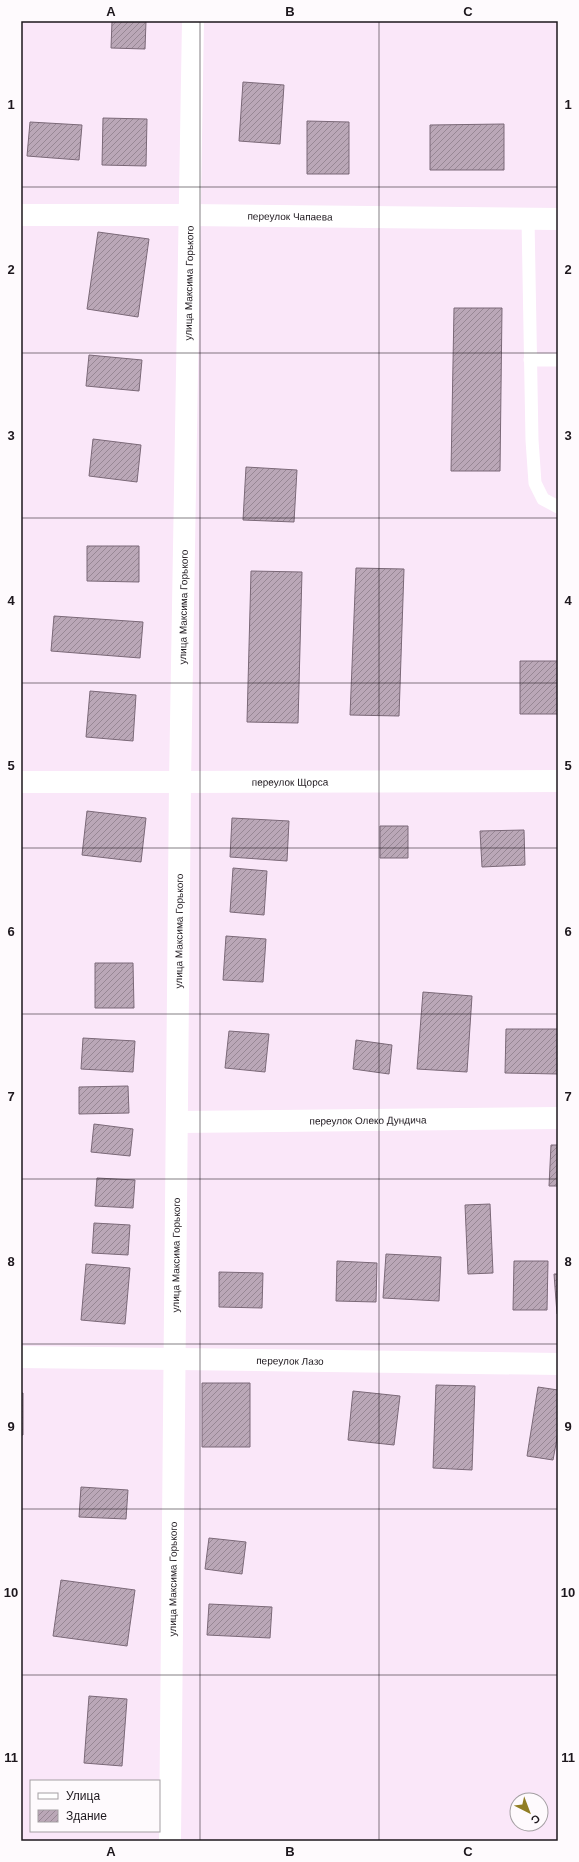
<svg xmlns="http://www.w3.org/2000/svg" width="579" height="1862" viewBox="0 0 579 1862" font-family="Helvetica,sans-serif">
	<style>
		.building { fill: url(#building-hatch); stroke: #7b6978 }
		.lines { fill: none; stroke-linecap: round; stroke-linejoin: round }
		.service { stroke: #fff; stroke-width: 13 }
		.minor { stroke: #fff; stroke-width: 22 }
		.tertiary { stroke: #fff; stroke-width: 22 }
		.secondary { stroke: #fff; stroke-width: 22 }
		.grid { fill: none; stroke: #1d171d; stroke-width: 1; stroke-opacity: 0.55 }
		.labels { text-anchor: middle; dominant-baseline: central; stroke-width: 3.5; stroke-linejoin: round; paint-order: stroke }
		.street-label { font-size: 10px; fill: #1d171d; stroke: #fefafd }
		.neatline { fill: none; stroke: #1d171d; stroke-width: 1.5 }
		.grid-label { font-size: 13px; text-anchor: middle; font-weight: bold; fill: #1d171d }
	</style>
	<defs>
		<pattern id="building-hatch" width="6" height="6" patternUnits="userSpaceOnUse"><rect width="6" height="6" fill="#baa7b7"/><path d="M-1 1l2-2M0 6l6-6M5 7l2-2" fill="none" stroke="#978794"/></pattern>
	</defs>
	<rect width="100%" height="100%" fill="#fae7f9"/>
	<path class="building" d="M 112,21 L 146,21 L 145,49 L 111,48 Z
		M 243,82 L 284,85 L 280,144 L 239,141 Z
		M 103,118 L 147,119 L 146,166 L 102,165 Z
		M 307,121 L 349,122 L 349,174 L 307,174 Z
		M 30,122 L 82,125 L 79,160 L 27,156 Z
		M 504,124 L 504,170 L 430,170 L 430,125 Z
		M 98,232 L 149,239 L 138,317 L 87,309 Z
		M 454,308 L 502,308 L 500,471 L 451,471 Z
		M 89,355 L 142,360 L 139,391 L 86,386 Z
		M 93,439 L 141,445 L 137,482 L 89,476 Z
		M 246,467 L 297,470 L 294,522 L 243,520 Z
		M 87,546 L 139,546 L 139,582 L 87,581 Z
		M 356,568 L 404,569 L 399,716 L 350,715 Z
		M 251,571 L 302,572 L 298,723 L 247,722 Z
		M 54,616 L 143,622 L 140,658 L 51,651 Z
		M 520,661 L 558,661 L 558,714 L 520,714 Z
		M 90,691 L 136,695 L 133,741 L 86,737 Z
		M 87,811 L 146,818 L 141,862 L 82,855 Z
		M 232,818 L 289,821 L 287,861 L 230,857 Z
		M 380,826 L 408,826 L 408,858 L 380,858 Z
		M 524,830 L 525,865 L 482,867 L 480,831 Z
		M 233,868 L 267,871 L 264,915 L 230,912 Z
		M 226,936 L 266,939 L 263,982 L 223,980 Z
		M 95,963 L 133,963 L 134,1008 L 95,1008 Z
		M 423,992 L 472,996 L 467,1072 L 417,1069 Z
		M 506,1029 L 558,1029 L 558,1074 L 505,1073 Z
		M 229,1031 L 269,1034 L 265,1072 L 225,1068 Z
		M 83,1038 L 135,1041 L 133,1072 L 81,1069 Z
		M 356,1040 L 392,1045 L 389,1074 L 353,1069 Z
		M 128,1086 L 129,1113 L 79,1114 L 79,1087 Z
		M 94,1124 L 133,1129 L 130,1156 L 91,1152 Z
		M 551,1145 L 558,1145 L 558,1186 L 549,1186 Z
		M 97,1178 L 135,1180 L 133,1208 L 95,1206 Z
		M 490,1204 L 493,1273 L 468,1274 L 465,1205 Z
		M 94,1223 L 130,1225 L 128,1255 L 92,1253 Z
		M 386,1254 L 441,1257 L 439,1301 L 383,1298 Z
		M 337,1261 L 377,1263 L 376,1302 L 336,1301 Z
		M 514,1261 L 548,1261 L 547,1310 L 513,1310 Z
		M 86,1264 L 130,1268 L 125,1324 L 81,1320 Z
		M 219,1272 L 263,1273 L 262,1308 L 219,1307 Z
		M 554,1274 L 558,1274 L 558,1314 L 557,1314 Z
		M 202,1383 L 250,1383 L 250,1447 L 202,1447 Z
		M 436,1385 L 475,1386 L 472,1470 L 433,1468 Z
		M 538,1387 L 558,1390 L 558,1433 L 553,1460 L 527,1456 Z
		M 353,1391 L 400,1396 L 394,1445 L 348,1440 Z
		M 21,1393 L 23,1393 L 23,1435 L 21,1435 Z
		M 81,1487 L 128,1490 L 126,1519 L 79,1517 Z
		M 209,1538 L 246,1542 L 242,1574 L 205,1569 Z
		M 61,1580 L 135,1590 L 127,1646 L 53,1636 Z
		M 209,1604 L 272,1607 L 270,1638 L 207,1635 Z
		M 89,1696 L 127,1699 L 122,1766 L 84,1763 Z"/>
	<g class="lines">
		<path class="service" d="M 528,219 L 532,440 L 535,483 L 543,499 L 558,507
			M 530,360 L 558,360"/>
		<g class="minor">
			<path d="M 21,215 L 190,215"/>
			<path d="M 21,782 L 180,782"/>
			<path id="s1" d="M 178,1122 L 558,1118"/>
			<path id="s2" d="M 21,1357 L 558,1364"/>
		</g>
		<path class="tertiary" id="s3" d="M 180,782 L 558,781"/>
		<g class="secondary">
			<path id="s4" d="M 190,215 L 558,219"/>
			<path id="s5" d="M 170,1841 L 180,782 L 193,21"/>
		</g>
	</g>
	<path class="grid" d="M 200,21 L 200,1841M 379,21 L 379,1841M 21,187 L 558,187M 21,353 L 558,353M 21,518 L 558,518M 21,683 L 558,683M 21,848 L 558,848M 21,1014 L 558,1014M 21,1179 L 558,1179M 21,1344 L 558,1344M 21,1509 L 558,1509M 21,1675 L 558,1675"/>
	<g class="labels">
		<g class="street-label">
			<text stroke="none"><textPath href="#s4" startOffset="100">переулок Чапаева</textPath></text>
			<text stroke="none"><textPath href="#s5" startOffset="1558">улица Максима Горького</textPath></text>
			<text stroke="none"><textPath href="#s5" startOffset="1234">улица Максима Горького</textPath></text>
			<text stroke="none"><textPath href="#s3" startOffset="110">переулок Щорса</textPath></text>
			<text stroke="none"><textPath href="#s5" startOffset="910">улица Максима Горького</textPath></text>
			<text stroke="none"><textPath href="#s1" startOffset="190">переулок Олеко Дундича</textPath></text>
			<text stroke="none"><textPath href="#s5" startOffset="586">улица Максима Горького</textPath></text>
			<text stroke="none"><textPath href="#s2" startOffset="269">переулок Лазо</textPath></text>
			<text stroke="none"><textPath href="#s5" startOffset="262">улица Максима Горького</textPath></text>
		</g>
	</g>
	<rect width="579" height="1862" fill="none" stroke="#fefafd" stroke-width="44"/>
	<rect x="30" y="1780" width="130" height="52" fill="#fefafd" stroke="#a49fa3"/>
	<rect x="38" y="1793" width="20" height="6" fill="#ffffff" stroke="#a49fa3"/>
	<text x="66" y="1800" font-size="12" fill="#1d171d">Улица</text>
	<rect x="38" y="1810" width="20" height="12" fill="url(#building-hatch)" stroke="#a49fa3"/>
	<text x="66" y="1820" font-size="12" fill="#1d171d">Здание</text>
	<g transform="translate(529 1812) rotate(138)"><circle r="19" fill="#fefafd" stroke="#a49fa3"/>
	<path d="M0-3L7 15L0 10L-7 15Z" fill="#917d24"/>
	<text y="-6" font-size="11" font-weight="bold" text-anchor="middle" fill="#1d171d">С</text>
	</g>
	<rect x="22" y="22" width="535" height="1818" class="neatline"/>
	<g class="grid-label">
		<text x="111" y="16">A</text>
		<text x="290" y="16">B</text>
		<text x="468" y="16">C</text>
		<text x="11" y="109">1</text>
		<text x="568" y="109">1</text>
		<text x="11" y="274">2</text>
		<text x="568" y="274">2</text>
		<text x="11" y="440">3</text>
		<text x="568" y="440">3</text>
		<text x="11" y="605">4</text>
		<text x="568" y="605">4</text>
		<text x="11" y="770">5</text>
		<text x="568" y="770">5</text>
		<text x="11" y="936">6</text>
		<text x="568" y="936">6</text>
		<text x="11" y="1101">7</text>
		<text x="568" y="1101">7</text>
		<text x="11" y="1266">8</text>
		<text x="568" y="1266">8</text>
		<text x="11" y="1431">9</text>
		<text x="568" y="1431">9</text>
		<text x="11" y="1597">10</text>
		<text x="568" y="1597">10</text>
		<text x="11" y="1762">11</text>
		<text x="568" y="1762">11</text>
		<text x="111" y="1856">A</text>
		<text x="290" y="1856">B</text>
		<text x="468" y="1856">C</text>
	</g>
</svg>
